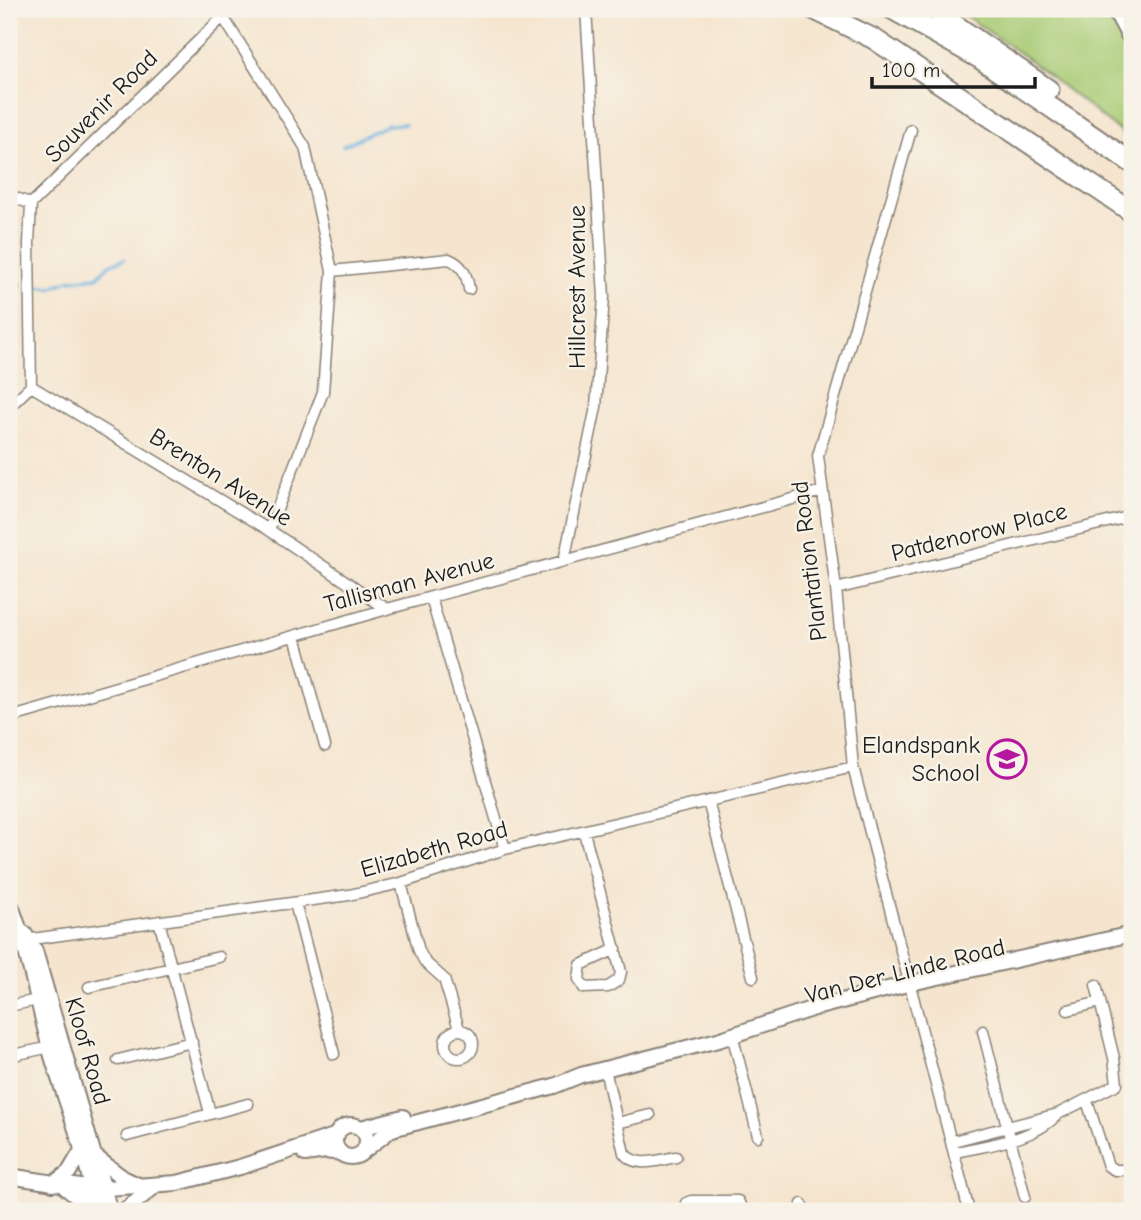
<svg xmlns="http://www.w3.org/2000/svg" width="1141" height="1220" viewBox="0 0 1141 1220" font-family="'Comic Neue',sans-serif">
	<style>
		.green { fill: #a8cb74; stroke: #627448; stroke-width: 2 }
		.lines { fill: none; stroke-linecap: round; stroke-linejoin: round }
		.stream { stroke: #66b0de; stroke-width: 3.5 }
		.minor-casing { stroke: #888076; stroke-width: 13 }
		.secondary-casing { stroke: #888076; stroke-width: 18 }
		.motorway-casing { stroke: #888076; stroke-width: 23 }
		.minor { stroke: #fff; stroke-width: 10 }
		.secondary { stroke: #fff; stroke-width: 14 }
		.motorway { stroke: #fff; stroke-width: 19 }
		.labels { text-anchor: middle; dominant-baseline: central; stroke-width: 5; stroke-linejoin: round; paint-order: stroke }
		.street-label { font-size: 24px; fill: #1c1c1c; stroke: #f7f3e8 }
		.poi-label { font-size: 24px; fill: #1c1c1c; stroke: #f7f3e8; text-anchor: end }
	</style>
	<rect width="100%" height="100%" fill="#f7f3e8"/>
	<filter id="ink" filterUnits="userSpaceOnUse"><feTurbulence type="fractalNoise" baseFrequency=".0143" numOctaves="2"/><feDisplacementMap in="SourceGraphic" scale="14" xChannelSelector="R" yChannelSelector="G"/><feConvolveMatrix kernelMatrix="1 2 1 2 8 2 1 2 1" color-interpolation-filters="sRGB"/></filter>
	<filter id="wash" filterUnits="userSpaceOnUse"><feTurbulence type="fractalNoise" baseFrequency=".00686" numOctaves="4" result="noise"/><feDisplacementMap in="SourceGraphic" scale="28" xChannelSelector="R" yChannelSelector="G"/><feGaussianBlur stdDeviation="1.57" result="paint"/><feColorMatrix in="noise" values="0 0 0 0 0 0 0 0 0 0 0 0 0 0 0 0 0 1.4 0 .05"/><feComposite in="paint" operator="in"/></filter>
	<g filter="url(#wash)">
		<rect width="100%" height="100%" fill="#f5e5cf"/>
		<path class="green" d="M 956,9 L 1108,9 L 1132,54 L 1132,141 L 1028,59 Z"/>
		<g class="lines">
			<path class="stream" d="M 343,146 L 387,125 L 405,124
				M 69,280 L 97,277 L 109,265 L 124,259
				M 9,285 L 21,285
				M 37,286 L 50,288 L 65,282"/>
		</g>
	</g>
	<g filter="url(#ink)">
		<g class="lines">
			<g class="minor-casing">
				<path id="minor" d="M 223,17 L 305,147 L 332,271 L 323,392 L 269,530
					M 911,130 L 818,456 L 836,589 L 853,767 L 969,1211
					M 9,195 L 31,204 L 29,243 L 31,386 L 9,407
					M 31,204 L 231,9
					M 332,271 L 449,259 C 463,265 467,275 469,289
					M 31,386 L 269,530 L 387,609
					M 564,561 L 596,407 L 604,297 L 586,9
					M 836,589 L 1132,516
					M 431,598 L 505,849
					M 295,636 L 325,746
					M 9,718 L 387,609 L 822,491
					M 708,801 L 753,977
					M 584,832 L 621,972 L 619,980 L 608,987 L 584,988 L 579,979 L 581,965 L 616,949
					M 401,883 L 419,951 L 425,962 L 444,979 L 459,1029
					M 295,903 L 334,1054
					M 159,921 L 210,1113
					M 25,940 L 349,895 L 401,883 L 505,849 L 853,767
					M 89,987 L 219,957
					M 9,1006 L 42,999
					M 1068,1010 L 1100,1002
					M445 1044a14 14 0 1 1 28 0a14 14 0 1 1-28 0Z
					M 983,1031 L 1025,1197
					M 732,1034 L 758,1136
					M 9,1056 L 55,1046
					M 118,1060 L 192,1042
					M 605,1069 L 624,1153 C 636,1169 658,1160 676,1157
					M 1087,1101 L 1108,1166 L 1115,1170 L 1132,1170
					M 617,1123 L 650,1115
					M 127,1136 L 248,1104
					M 953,1141 L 1058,1114 L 1117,1084 L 1114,1058 L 1096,985
					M 956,1152 C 991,1144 1032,1141 1058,1114
					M 802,1204 L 804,1211
					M 684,1211 L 686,1203 L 691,1201 L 738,1201 L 743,1211"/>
			</g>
			<g class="secondary-casing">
				<path id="secondary" d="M 1114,9 L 1132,42
					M 9,901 C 29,950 38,1005 52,1056 C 67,1107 90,1159 95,1211
					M 24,933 L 35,951 L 110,1211
					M335 1141a16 16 0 1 1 32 0a16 16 0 1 1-32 0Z
					M 361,1128 L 403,1117
					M 365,1150 L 392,1129 L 554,1086 L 581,1075 L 718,1040 L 811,1009 L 911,983 L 1132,934
					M 305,1154 L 326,1151 L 341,1153
					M 97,1158 L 123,1178 L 138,1185
					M 9,1176 L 93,1189 L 177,1183 L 240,1167 L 337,1135
					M 53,1184 L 69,1172 L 81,1152
					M 65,1187 L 82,1201 L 87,1211
					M 124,1211 L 155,1186"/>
			</g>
			<g class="motorway-casing">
				<path id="motorway" d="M 813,9 L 874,39 L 1132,212
					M 892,9 L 979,58 L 1132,163
					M 932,9 L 1049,90"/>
			</g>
			<use href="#minor" class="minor"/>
			<use href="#secondary" class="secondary"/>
			<use href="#motorway" class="motorway"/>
		</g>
	</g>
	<defs>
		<g id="school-ring" transform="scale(2.0125)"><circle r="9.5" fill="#f7f3e8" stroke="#b5179e" stroke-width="1.5"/><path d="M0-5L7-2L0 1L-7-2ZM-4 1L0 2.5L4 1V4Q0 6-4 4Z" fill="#b5179e"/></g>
	</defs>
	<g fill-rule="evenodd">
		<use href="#school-ring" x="1007" y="759"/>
	</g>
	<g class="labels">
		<g class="street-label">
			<text transform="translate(101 106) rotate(-45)">Souvenir Road</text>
			<text transform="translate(577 287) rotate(-90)">Hillcrest Avenue</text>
			<text transform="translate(221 477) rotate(32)">Brenton Avenue</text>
			<text transform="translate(979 532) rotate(-14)">Patdenorow Place</text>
			<text transform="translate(809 561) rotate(-97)">Plantation Road</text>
			<text transform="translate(409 582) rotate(-15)">Tallisman Avenue</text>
			<text transform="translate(434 849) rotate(-16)">Elizabeth Road</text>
			<text transform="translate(905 971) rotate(-14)">Van Der Linde Road</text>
			<text transform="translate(88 1051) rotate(74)">Kloof Road</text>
		</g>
		<g class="poi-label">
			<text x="980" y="745">Elandspank<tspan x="980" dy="28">School</tspan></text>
		</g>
	</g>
	<rect width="1141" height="1220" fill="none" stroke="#f7f3e8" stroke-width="35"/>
	<path d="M872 77v10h163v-10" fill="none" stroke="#1c1c1c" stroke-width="3.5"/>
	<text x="882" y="77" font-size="21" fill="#1c1c1c" stroke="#f7f3e8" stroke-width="5" paint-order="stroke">100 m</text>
</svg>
